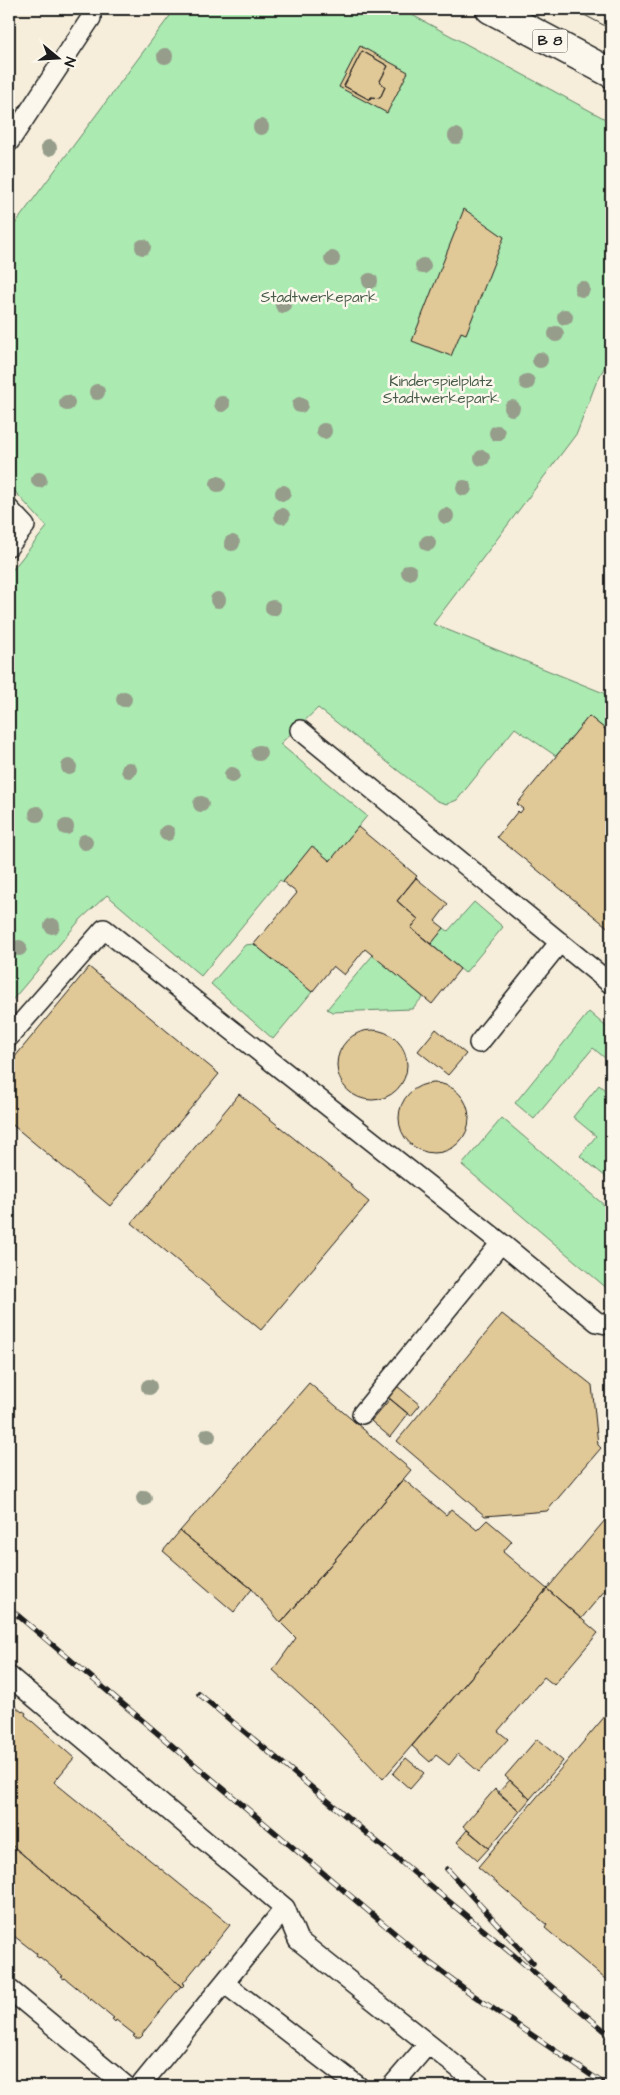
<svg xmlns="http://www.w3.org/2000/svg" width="620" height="2095" viewBox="0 0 620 2095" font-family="'Architects Daughter',sans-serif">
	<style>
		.green { fill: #abeab1; stroke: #648366 }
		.building { fill: #e1c897; stroke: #1c1c1c; fill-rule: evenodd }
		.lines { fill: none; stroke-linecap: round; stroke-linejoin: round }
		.service-casing { stroke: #1c1c1c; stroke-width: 22 }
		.primary-casing { stroke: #1c1c1c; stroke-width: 31 }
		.service { stroke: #fbf7ec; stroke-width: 19 }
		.primary { stroke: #fbf7ec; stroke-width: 28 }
		.tram { stroke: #1c1c1c; stroke-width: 1 }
		.rail-casing { stroke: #1c1c1c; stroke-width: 5.5 }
		.rail { stroke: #fbf7ec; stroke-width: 4; stroke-dasharray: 11; stroke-linecap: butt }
		.tree { fill: #969d8b }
		.labels { text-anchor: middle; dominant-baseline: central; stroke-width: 5; stroke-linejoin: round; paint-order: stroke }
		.shield { fill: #fbf7ec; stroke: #5f5e5a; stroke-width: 1 }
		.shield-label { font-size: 14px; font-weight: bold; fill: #1c1c1c }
		.park-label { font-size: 15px; fill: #475a49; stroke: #fbf7ec }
	</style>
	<rect width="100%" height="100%" fill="#f6eedb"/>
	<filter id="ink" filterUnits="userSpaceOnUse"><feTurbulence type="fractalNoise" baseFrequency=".02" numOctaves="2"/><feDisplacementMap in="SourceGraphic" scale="10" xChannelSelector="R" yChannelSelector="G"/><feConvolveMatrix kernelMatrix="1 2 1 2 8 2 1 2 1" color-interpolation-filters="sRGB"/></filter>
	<g filter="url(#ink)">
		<path class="green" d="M 175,9 L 401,9 L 611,122 L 611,355 L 596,383 L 577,433 L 433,624 L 611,696 L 611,734 L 589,716 L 556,756 L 515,728 L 457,800 L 447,804 L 437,801 L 318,708 L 280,744 L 367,816 L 330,861 L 312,847 L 283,882 L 280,880 L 201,976 L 107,895 L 80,920 L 9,1004 L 9,574 L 47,527 L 9,485 L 9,232 Z
			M 474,902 L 503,927 L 465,973 L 431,944 L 444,928 L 448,931 Z
			M 254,944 L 312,992 L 273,1039 L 211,984 L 245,945 Z
			M 373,955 L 423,997 L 412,1009 L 332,1012 L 327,1009 Z
			M 589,1012 L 611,1031 L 611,1063 L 593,1048 L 534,1119 L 515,1103 Z
			M 599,1085 L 611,1095 L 611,1181 L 580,1156 L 596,1136 L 573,1117 Z
			M 502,1118 L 611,1211 L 611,1287 L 609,1290 L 462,1165 Z"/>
		<path class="building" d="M 360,46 L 408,72 L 387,113 L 339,87 ZM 362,51 L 388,66 L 380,81 L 385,87 L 380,98 L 371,97 L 370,100 L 344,86 Z
			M 362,51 L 388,66 L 380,81 L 385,87 L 380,98 L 371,97 L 370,100 L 344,86 Z
			M 464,209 L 504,237 L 466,334 L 461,332 L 451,356 L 412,341 Z
			M 589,716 L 611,734 L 611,930 L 497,837 L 518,811 L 520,813 L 523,809 L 517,804 Z
			M 358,827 L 417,876 L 397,901 L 418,919 L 411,928 L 460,969 L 432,1004 L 365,949 L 344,975 L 333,966 L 312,992 L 254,944 L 297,893 L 283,882 L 312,846 L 330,861 Z
			M 416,878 L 448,904 L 435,921 L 444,928 L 431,944 L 411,928 L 418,919 L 397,901 Z
			M 89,967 L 219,1074 L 110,1206 L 9,1122 L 9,1064 Z
			M 436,1029 L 466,1054 L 448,1075 L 418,1051 Z
			M337 1065a35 35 0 1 1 70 0a35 35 0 1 1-70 0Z
			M399 1118a35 35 0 1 1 70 0a35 35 0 1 1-70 0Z
			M 239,1094 L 352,1185 L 350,1186 L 369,1202 L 261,1330 L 132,1223 Z
			M 502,1314 L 592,1385 L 598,1445 L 601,1448 L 547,1511 L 485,1516 L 397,1441 Z
			M 309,1383 L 411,1470 L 281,1623 L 252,1589 L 180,1531 Z
			M 397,1386 L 420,1405 L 411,1416 L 388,1397 Z
			M 390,1399 L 408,1414 L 390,1437 L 371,1421 Z
			M 403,1479 L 446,1515 L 451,1509 L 477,1530 L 487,1520 L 512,1541 L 503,1552 L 547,1589 L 383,1779 L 324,1717 L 273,1670 L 296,1638 L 281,1623 Z
			M 611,1513 L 611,1583 L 581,1619 L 547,1589 Z
			M 180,1531 L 252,1589 L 234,1612 L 163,1551 Z
			M 547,1589 L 598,1633 L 554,1685 L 544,1677 L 498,1731 L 508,1739 L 479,1772 L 458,1754 L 449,1765 L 436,1755 L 430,1762 L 412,1746 Z
			M 9,1701 L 22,1712 L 23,1711 L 26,1713 L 25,1715 L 74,1758 L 54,1782 L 230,1925 L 183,1983 L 185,1984 L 182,1987 L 9,1843 Z
			M 611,1709 L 611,1984 L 545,1928 L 547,1925 L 478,1867 Z
			M 537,1739 L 563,1761 L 530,1799 L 505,1776 Z
			M 406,1758 L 424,1773 L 410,1789 L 393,1774 Z
			M 510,1780 L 530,1799 L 520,1811 L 498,1793 Z
			M 495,1789 L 520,1811 L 489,1848 L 463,1826 Z
			M 467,1830 L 489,1848 L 478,1860 L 457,1842 Z
			M 9,1843 L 181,1986 L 142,2034 L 143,2035 L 140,2038 L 135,2038 L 133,2036 L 135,2035 L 116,2020 L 115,2022 L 112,2019 L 114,2018 L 91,1999 L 90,2001 L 87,1998 L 88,1997 L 65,1978 L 64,1979 L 61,1977 L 63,1976 L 40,1957 L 39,1958 L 36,1956 L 37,1954 L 14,1936 L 13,1938 L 10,1935 Z"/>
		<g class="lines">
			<g class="service-casing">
				<path id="service" d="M 9,142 L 91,18
					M 9,509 L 25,526 L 9,546
					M 300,730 L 611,984
					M 9,1037 L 104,929 L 501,1243 L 597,1322 L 611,1325
					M 479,1043 L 560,942
					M 362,1414 L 501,1243
					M 9,1676 L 285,1908 L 298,1940 L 481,2086
					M 224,1983 L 358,2086
					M 9,1989 L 126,2086
					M 140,2086 L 285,1908
					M 392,2086 L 428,2044"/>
			</g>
			<g class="primary-casing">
				<path id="primary" d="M 490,9 L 611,73"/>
			</g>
			<use href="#service" class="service"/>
			<use href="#primary" class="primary"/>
			<path class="tram" d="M 573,9 L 611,29"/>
			<g class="rail-casing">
				<path id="rail" d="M 9,1608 L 430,1963 L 473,1995 L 607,2086
					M 199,1694 L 611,2036
					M 447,1869 L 533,1963"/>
			</g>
			<use href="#rail" class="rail"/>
		</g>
		<g class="tree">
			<circle cx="165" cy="56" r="8"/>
			<circle cx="261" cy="127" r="8"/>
			<circle cx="456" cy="136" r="8"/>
			<circle cx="49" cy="148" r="8"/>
			<circle cx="143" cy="247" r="8"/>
			<circle cx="332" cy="259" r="8"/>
			<circle cx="423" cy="266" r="8"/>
			<circle cx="370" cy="281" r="8"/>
			<circle cx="582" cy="289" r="8"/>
			<circle cx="283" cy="305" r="8"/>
			<circle cx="565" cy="317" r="8"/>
			<circle cx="556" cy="334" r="8"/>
			<circle cx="540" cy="360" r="8"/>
			<circle cx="527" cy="382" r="8"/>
			<circle cx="97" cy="392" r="8"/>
			<circle cx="67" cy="403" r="8"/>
			<circle cx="222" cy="404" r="8"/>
			<circle cx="300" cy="405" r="8"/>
			<circle cx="512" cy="408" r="8"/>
			<circle cx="324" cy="431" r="8"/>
			<circle cx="497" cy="433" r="8"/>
			<circle cx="482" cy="458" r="8"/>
			<circle cx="39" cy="480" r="8"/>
			<circle cx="218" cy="484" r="8"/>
			<circle cx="464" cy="488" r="8"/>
			<circle cx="283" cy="493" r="8"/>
			<circle cx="282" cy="516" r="8"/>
			<circle cx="446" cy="516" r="8"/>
			<circle cx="232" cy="543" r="8"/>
			<circle cx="428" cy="543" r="8"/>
			<circle cx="409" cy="572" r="8"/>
			<circle cx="218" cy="600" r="8"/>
			<circle cx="273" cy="608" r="8"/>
			<circle cx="124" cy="699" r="8"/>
			<circle cx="259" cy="753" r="8"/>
			<circle cx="69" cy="767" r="8"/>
			<circle cx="129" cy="770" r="8"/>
			<circle cx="232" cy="775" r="8"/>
			<circle cx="201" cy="804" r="8"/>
			<circle cx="37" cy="814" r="8"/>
			<circle cx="66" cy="827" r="8"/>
			<circle cx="167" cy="833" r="8"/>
			<circle cx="85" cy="842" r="8"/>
			<circle cx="52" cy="926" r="8"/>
			<circle cx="19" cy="948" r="8"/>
			<circle cx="149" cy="1387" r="8"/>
			<circle cx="208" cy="1436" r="8"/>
			<circle cx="144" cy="1498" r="8"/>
		</g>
	</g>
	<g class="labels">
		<rect class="shield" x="532.5" y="29.5" width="35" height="23" rx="4"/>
		<g class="shield-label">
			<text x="550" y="41">B 8</text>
		</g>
		<g class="park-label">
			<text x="319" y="297">Stadtwerkepark</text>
			<text x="441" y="381">Kinderspielplatz<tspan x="441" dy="17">Stadtwerkepark</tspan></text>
		</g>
	</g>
	<rect width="620" height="2095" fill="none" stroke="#fbf7ec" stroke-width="30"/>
	<rect x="15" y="15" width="590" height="2065" fill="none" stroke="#1c1c1c" stroke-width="2" filter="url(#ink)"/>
	<g transform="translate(58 58) rotate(108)" stroke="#fbf7ec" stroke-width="4" paint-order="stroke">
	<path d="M0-4L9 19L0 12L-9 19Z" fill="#1c1c1c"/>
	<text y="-8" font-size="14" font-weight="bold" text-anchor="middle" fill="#1c1c1c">N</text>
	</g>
</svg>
